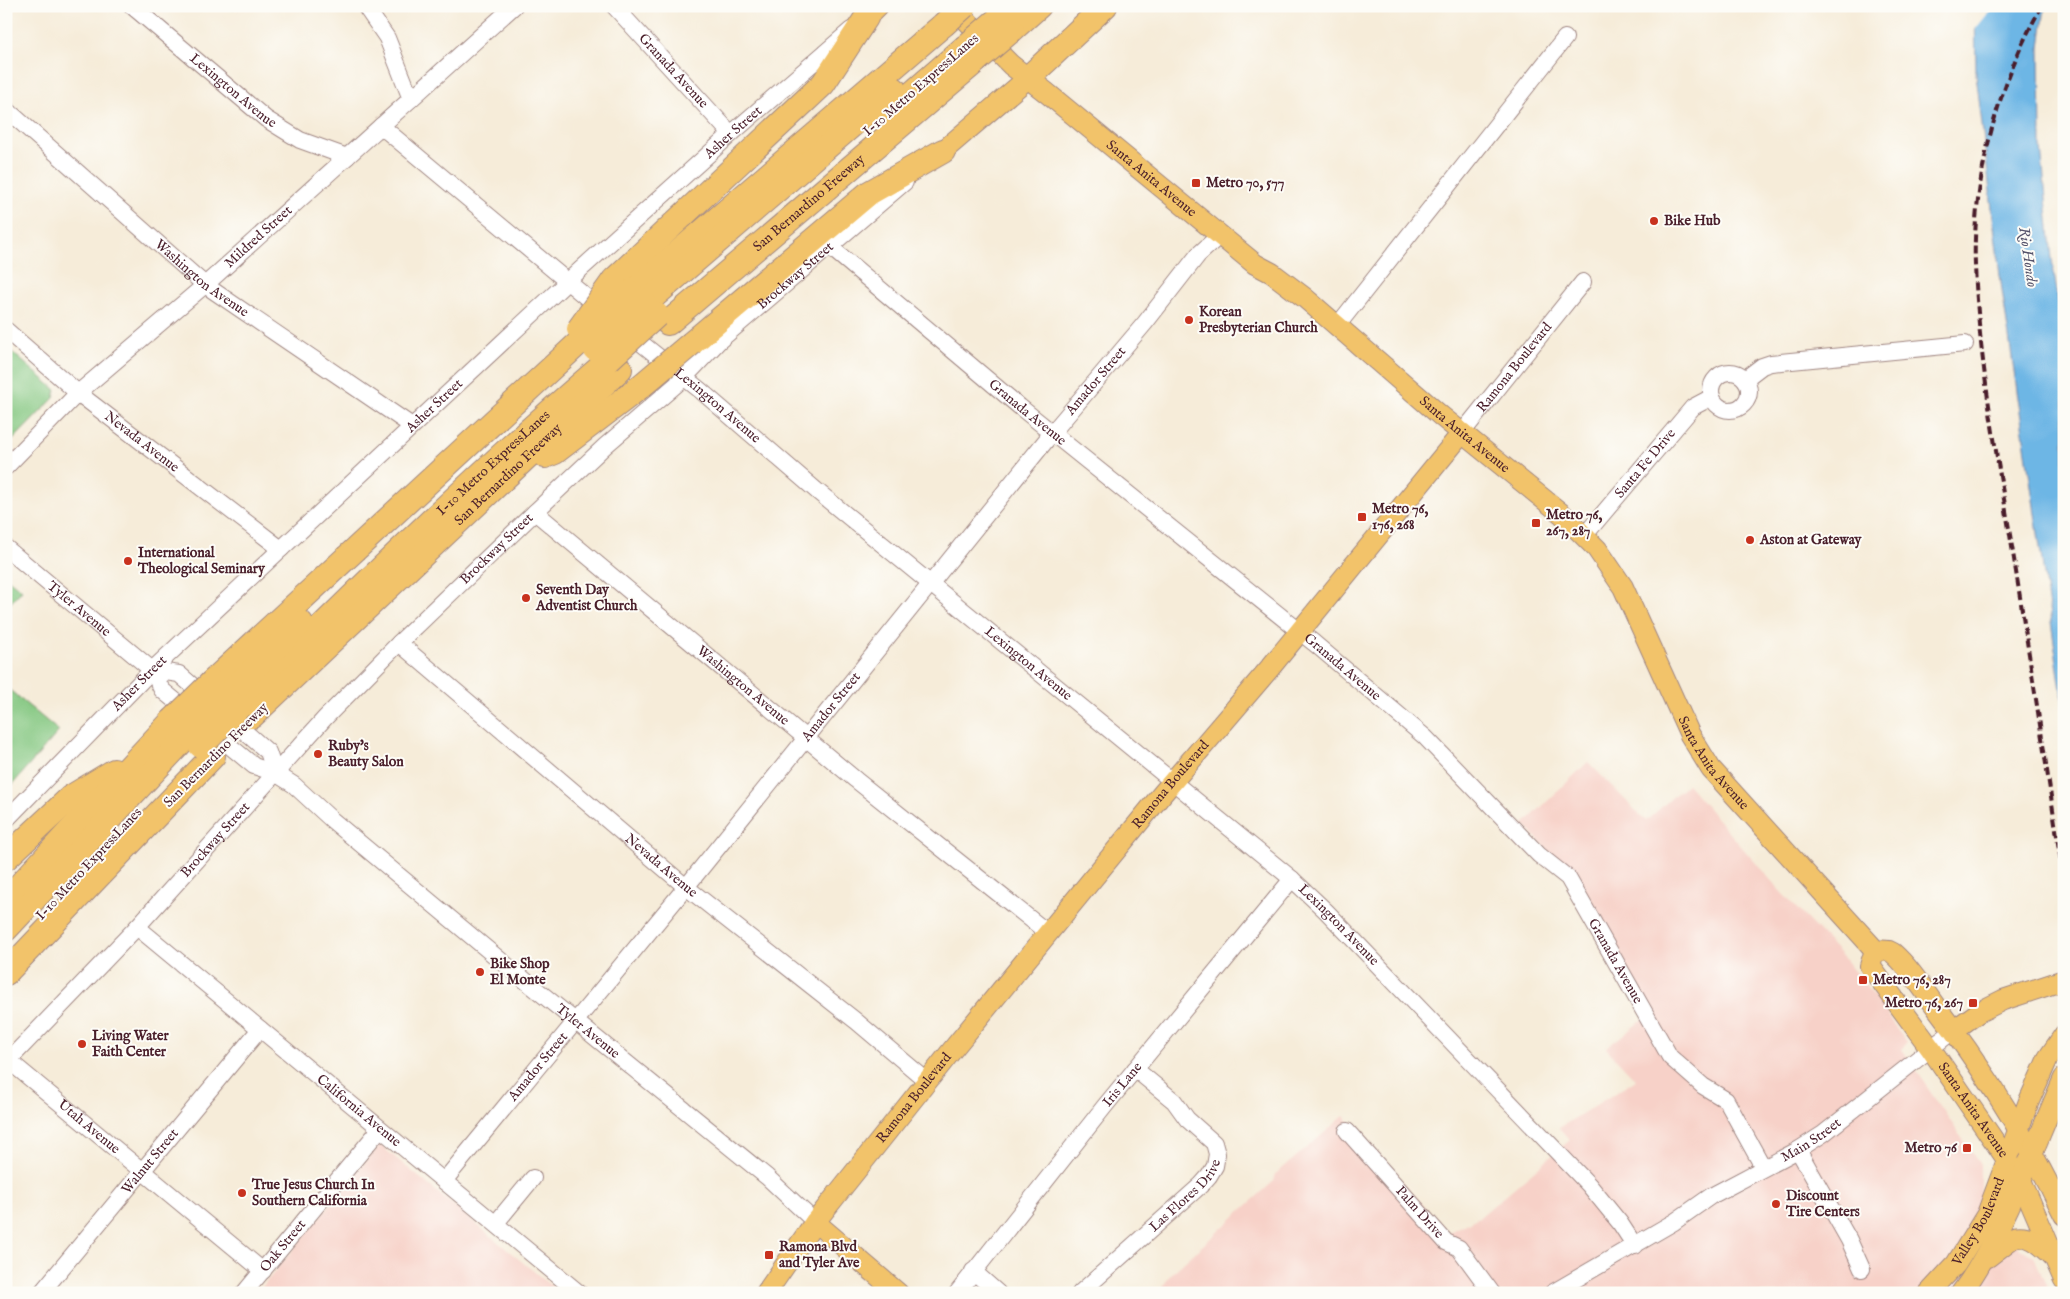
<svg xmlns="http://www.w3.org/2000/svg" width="2070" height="1299" viewBox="0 0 2070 1299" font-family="'IM FELL English',serif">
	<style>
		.built { fill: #f7d1c8 }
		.green { fill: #82c67f; stroke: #667255 }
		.water { fill: #6db6e5; stroke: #5c6a88 }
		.pier { fill: #f6ecd9 }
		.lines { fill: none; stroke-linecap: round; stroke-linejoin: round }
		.minor-casing { stroke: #a08682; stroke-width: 18 }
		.major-casing { stroke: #a08682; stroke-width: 22 }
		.highway-casing { stroke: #a08682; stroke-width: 26 }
		.minor { stroke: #fff; stroke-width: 16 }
		.major { stroke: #f2c36a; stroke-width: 20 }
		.highway { stroke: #f2c36a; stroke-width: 24 }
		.rail { stroke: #4a1f2b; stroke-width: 4; stroke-dasharray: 8 4; stroke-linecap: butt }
		.highway-bridge-casing { stroke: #a08682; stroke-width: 26; stroke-linecap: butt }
		.highway-bridge { stroke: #f2c36a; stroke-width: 24 }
		.poi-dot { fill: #c8321e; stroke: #fdfcf7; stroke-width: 2 }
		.labels { text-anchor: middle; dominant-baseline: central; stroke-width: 4; stroke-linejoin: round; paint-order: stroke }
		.street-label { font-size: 14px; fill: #4a1f2b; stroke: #fdfcf7 }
		.poi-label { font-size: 14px; font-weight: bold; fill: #4a1f2b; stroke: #fdfcf7; text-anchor: start }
		.water-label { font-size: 15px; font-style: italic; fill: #56546c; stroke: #fdfcf7 }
	</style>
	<rect width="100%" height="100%" fill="#fdfcf7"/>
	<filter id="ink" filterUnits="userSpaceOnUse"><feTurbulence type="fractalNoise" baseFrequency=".02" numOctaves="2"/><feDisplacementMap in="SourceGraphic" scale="10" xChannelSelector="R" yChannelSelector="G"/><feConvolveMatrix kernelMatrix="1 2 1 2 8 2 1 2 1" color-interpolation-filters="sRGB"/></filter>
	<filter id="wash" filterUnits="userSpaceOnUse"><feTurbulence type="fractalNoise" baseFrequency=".0096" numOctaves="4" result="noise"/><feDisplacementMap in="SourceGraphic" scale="20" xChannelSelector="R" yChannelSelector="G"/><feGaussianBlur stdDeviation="1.12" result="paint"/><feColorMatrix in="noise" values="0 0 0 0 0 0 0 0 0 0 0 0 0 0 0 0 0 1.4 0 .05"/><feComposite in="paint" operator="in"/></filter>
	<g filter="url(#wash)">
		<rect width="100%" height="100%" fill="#f6ecd9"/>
		<path class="built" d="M 1588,762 L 1646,821 L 1687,784 L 1781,892 L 1841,955 L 1882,1006 L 1906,1042 L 1902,1049 L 1980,1165 L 1980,1191 L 2019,1249 L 2034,1256 L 2049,1293 L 1159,1293 L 1170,1275 L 1274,1181 L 1276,1174 L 1344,1116 L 1448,1233 L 1481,1216 L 1570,1140 L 1559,1128 L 1636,1080 L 1606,1048 L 1650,1014 L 1577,882 L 1524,824 Z
			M 380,1145 L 560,1293 L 257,1293 Z"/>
		<path class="green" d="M 6,347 L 56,390 L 54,398 L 6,447 Z
			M 6,577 L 22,590 L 6,608 Z
			M 6,687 L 59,731 L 6,792 Z"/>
		<path class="water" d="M 1975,6 L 2045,6 L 2040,48 L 2041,148 L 2052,259 L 2064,342 L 2064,710 L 2000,276 L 1976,74 Z"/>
		<path class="pier" d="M 1972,6 L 1994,6 L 1973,32 Z"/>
	</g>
	<g filter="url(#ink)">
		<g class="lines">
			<g class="minor-casing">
				<g id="minor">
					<path id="s1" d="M 132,6 L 266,119 L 300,140 L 347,157"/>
					<path d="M 365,6 L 387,38 L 411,99"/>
					<path id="s2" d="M 614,6 L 731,134"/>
					<path id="s3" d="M 6,109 L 205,285 L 412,426"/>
					<path d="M 381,126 L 604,312"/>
					<path id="s4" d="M 829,246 L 1020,407 L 1314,643 L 1425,737 L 1539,855 L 1568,878 L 1670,1057 L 1703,1086 L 1726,1100 L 1763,1167"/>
					<path d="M 1337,326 L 1565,38"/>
					<path id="s5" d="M 6,330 L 78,393 L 281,549"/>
					<path id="s6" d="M 626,331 L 700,390 L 817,491 L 1292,879 L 1326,911 L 1589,1185 L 1620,1223 L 1635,1246"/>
					<circle cx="1730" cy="391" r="19"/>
					<path d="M 1745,379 L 1762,366 L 1771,363 L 1965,344"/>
					<path id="s7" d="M 1462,433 L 1583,282"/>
					<path id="s8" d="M 6,467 L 78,393 L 205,285 L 514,6"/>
					<path id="s9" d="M 535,512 L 856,780 L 1048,933"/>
					<path id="s10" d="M 1584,536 L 1693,407 L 1712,397"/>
					<path id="s11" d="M 6,548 L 152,670 L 162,690 L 254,766 L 275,773 L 294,785 L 332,820 L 500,960 L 767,1177 L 815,1222"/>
					<path id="s12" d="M 399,643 L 686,887 L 856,1021 L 927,1081"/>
					<path d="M 152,670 L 179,674 L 268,752 L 275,773"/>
					<path id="s13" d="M 6,820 L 152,670 L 281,549 L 581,269 L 731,134 L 851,30"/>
					<path id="s14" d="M 137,927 L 579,1293"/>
					<path id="s15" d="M 8,1060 L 263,1271"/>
					<path id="s16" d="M 6,1063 L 137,927 L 325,718 L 399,643 L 535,512 L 605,446 L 684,378 L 718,342 L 905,182"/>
					<path id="s17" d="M 1347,1131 L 1446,1242 L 1459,1248 L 1492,1293"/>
					<path d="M 1798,1150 L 1849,1240 L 1862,1269"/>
					<path id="s18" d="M 444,1181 L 686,887 L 1052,433 L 1145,323 L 1198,255 L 1220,235"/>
					<path d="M 496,1223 L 533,1178"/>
					<path d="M 973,1271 L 998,1293"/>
					<path id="s19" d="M 41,1293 L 260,1029"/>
					<path id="s20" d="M 244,1293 L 380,1129"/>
					<path id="s21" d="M 957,1293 L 1104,1107 L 1292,879"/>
					<path id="s22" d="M 1080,1293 L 1201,1185 L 1209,1176 L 1215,1166 L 1217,1154 L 1214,1143 L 1187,1119 L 1174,1101 L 1135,1069"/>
					<path id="s23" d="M 1552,1293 L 1674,1222 L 1711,1196 L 1798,1150 L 1823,1134 L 1954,1030"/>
				</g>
			</g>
			<g class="major-casing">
				<g id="major">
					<path id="s24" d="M 952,6 L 1011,65 L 1047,93 L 1255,264 L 1272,273 L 1305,298 L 1441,416 L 1562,514 L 1597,549 L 1623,587 L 1690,735 L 1711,769 L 1875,950 L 1889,951 L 1893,953 C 1910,968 1923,989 1936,1007 C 1985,1071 2029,1142 2064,1215"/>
					<path d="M 866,18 L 878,6"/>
					<path d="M 943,151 L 1028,78"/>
					<path id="s25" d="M 1875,950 L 1870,966 L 1931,1049 L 2021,1180 L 2064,1280"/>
					<path d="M 1954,1030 L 1979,1012 L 2003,1000 L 2064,980"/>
					<path d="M 815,1222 L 898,1293"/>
					<path d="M 1988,1257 L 2014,1237 C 2030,1233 2042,1246 2053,1256"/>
					<path id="s26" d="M 766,1293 L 815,1222 L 953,1049 L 1163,793 L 1269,669 L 1462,433"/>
					<path id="s27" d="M 1929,1293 L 1956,1264 L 1987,1214 L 2029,1101 L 2048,1058 L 2064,1035"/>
					<path d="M 1961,1293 C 1981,1267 1994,1238 2008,1209 C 2028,1166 2045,1121 2064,1078"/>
				</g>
			</g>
			<g class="highway-casing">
				<g id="highway">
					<path d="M 999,18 L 1012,6"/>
					<path d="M 1012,30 L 1039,6"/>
					<path d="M 1028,78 L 1105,6"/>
					<path d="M 885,117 L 964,48"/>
					<path d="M 614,280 L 823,84 L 866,18"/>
					<path d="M 631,293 L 943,25"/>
					<path d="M 645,304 L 894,89"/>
					<path id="s28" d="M 668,323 L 976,61"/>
					<path d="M 692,343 L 869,193 L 943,151"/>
					<path d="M 545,456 L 555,452 L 640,387"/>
					<path d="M 212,682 L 583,339"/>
					<path id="s29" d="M 254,693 C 368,580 482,469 603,365"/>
					<path d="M 227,695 L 301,623"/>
					<path id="s30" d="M 252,716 L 620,369"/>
					<path d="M 6,858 L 71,797 L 114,771"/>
					<path d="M 6,900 L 172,721"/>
					<path d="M 6,929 L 188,735"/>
					<path d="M 6,973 L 213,756"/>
				</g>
			</g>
			<use href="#minor" class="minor"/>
			<use href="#major" class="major"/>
			<use href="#highway" class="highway"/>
			<path class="rail" d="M 2042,6 C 1999,80 1972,179 1975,265 C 1979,364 1998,461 2014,559 C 2031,667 2048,775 2064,883"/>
			<g class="highway-bridge-casing">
				<path id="highway-bridge" d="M 943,25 L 964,6
					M 964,48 L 999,18
					M 976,61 L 1012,30
					M 579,329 L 614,280
					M 583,338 L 631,293
					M 595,349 L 645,304
					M 608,360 L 657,315
					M 640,387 L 692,343
					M 172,721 L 212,682
					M 188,735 L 227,695
					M 201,746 L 240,706"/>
			</g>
			<use href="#highway-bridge" class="highway-bridge"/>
		</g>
	</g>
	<g class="poi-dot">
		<rect x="1191" y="178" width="10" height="10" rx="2.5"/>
		<circle cx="1654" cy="221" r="5"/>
		<circle cx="1189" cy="320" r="5"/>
		<rect x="1357" y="512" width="10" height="10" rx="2.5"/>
		<rect x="1531" y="518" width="10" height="10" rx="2.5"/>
		<circle cx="1750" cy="540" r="5"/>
		<circle cx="128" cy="561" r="5"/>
		<circle cx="526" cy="598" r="5"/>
		<circle cx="318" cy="754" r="5"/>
		<circle cx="480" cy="972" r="5"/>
		<rect x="1858" y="975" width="10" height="10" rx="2.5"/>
		<rect x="1968" y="998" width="10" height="10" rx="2.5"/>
		<circle cx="82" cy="1044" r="5"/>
		<rect x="1962" y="1143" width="10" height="10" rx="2.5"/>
		<circle cx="242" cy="1193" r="5"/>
		<circle cx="1776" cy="1204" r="5"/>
		<rect x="764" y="1250" width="10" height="10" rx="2.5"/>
	</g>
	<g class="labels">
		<g class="street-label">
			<text stroke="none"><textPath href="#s2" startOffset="88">Granada Avenue</textPath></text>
			<text transform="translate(921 85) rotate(-41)">I-10 Metro ExpressLanes</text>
			<text stroke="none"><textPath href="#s1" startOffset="132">Lexington Avenue</textPath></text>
			<text stroke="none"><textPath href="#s13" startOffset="1001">Asher Street</textPath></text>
			<text stroke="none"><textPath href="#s24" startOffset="264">Santa Anita Avenue</textPath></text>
			<text stroke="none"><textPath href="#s28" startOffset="185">San Bernardino Freeway</textPath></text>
			<text stroke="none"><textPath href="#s8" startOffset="342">Mildred Street</textPath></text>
			<text stroke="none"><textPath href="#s16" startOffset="1116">Brockway Street</textPath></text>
			<text stroke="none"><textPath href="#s3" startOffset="259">Washington Avenue</textPath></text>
			<text stroke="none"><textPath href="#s7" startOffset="84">Ramona Boulevard</textPath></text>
			<text stroke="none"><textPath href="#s18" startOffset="1032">Amador Street</textPath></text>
			<text stroke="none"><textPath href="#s13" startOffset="596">Asher Street</textPath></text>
			<text stroke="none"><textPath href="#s6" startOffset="118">Lexington Avenue</textPath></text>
			<text stroke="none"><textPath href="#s4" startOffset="259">Granada Avenue</textPath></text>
			<text stroke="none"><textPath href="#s24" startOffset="669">Santa Anita Avenue</textPath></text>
			<text stroke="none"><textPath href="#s5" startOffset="176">Nevada Avenue</textPath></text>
			<text stroke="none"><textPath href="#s29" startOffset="332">I-10 Metro ExpressLanes</textPath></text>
			<text stroke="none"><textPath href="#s10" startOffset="95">Santa Fe Drive</textPath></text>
			<text stroke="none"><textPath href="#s30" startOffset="352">San Bernardino Freeway</textPath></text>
			<text stroke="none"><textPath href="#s16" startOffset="711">Brockway Street</textPath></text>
			<text stroke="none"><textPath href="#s11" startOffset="95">Tyler Avenue</textPath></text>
			<text stroke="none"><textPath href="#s6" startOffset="522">Lexington Avenue</textPath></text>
			<text stroke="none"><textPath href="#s4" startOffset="664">Granada Avenue</textPath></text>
			<text stroke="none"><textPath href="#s13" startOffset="191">Asher Street</textPath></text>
			<text stroke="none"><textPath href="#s9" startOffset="271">Washington Avenue</textPath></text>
			<text stroke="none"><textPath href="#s18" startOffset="612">Amador Street</textPath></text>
			<text transform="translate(216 755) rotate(-45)">San Bernardino Freeway</text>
			<text stroke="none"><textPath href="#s24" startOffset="1089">Santa Anita Avenue</textPath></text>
			<text stroke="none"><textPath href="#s26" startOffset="650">Ramona Boulevard</textPath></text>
			<text stroke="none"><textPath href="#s16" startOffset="306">Brockway Street</textPath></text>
			<text transform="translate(89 864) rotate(-47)">I-10 Metro ExpressLanes</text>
			<text stroke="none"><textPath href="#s12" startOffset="344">Nevada Avenue</textPath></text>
			<text stroke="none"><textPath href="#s6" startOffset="928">Lexington Avenue</textPath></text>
			<text stroke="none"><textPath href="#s4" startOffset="1069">Granada Avenue</textPath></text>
			<text stroke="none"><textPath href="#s11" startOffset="760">Tyler Avenue</textPath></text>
			<text stroke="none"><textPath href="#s18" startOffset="148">Amador Street</textPath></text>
			<text stroke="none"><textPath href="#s21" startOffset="266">Iris Lane</textPath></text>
			<text stroke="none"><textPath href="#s26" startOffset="245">Ramona Boulevard</textPath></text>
			<text stroke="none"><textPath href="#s14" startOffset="288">California Avenue</textPath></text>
			<text stroke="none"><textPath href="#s25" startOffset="194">Santa Anita Avenue</textPath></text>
			<text stroke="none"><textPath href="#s15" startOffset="105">Utah Avenue</textPath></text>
			<text stroke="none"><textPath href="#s23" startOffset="301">Main Street</textPath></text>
			<text stroke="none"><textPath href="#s19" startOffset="171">Walnut Street</textPath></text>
			<text stroke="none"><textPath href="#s22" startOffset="144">Las Flores Drive</textPath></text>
			<text stroke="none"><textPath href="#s17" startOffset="109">Palm Drive</textPath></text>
			<text stroke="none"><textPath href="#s27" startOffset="88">Valley Boulevard</textPath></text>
			<text stroke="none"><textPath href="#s20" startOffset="61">Oak Street</textPath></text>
		</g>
		<g class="poi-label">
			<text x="1206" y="183">Metro 70, 577</text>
			<text x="1664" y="221">Bike Hub</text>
			<text x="1199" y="312">Korean<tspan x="1199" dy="16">Presbyterian Church</tspan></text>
			<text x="1372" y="509">Metro 76,<tspan x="1372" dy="16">176, 268</tspan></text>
			<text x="1546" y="515">Metro 76,<tspan x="1546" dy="16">267, 287</tspan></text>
			<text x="1760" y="540">Aston at Gateway</text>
			<text x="138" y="553">International<tspan x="138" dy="16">Theological Seminary</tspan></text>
			<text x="536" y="590">Seventh Day<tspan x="536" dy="16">Adventist Church</tspan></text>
			<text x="328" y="746">Ruby's<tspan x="328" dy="16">Beauty Salon</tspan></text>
			<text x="490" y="964">Bike Shop<tspan x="490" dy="16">El Monte</tspan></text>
			<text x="1873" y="980">Metro 76, 287</text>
			<text x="1963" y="1003" text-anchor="end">Metro 76, 267</text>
			<text x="92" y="1036">Living Water<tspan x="92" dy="16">Faith Center</tspan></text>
			<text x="1957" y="1148" text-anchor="end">Metro 76</text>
			<text x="252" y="1185">True Jesus Church In<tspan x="252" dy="16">Southern California</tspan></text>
			<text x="1786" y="1196">Discount<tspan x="1786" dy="16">Tire Centers</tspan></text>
			<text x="779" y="1247">Ramona Blvd<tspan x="779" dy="16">and Tyler Ave</tspan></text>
		</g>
		<g class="water-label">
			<text transform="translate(2028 257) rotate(82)">Rio Hondo</text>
		</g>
	</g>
	<rect width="2070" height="1299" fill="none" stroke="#fdfcf7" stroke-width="25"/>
</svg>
